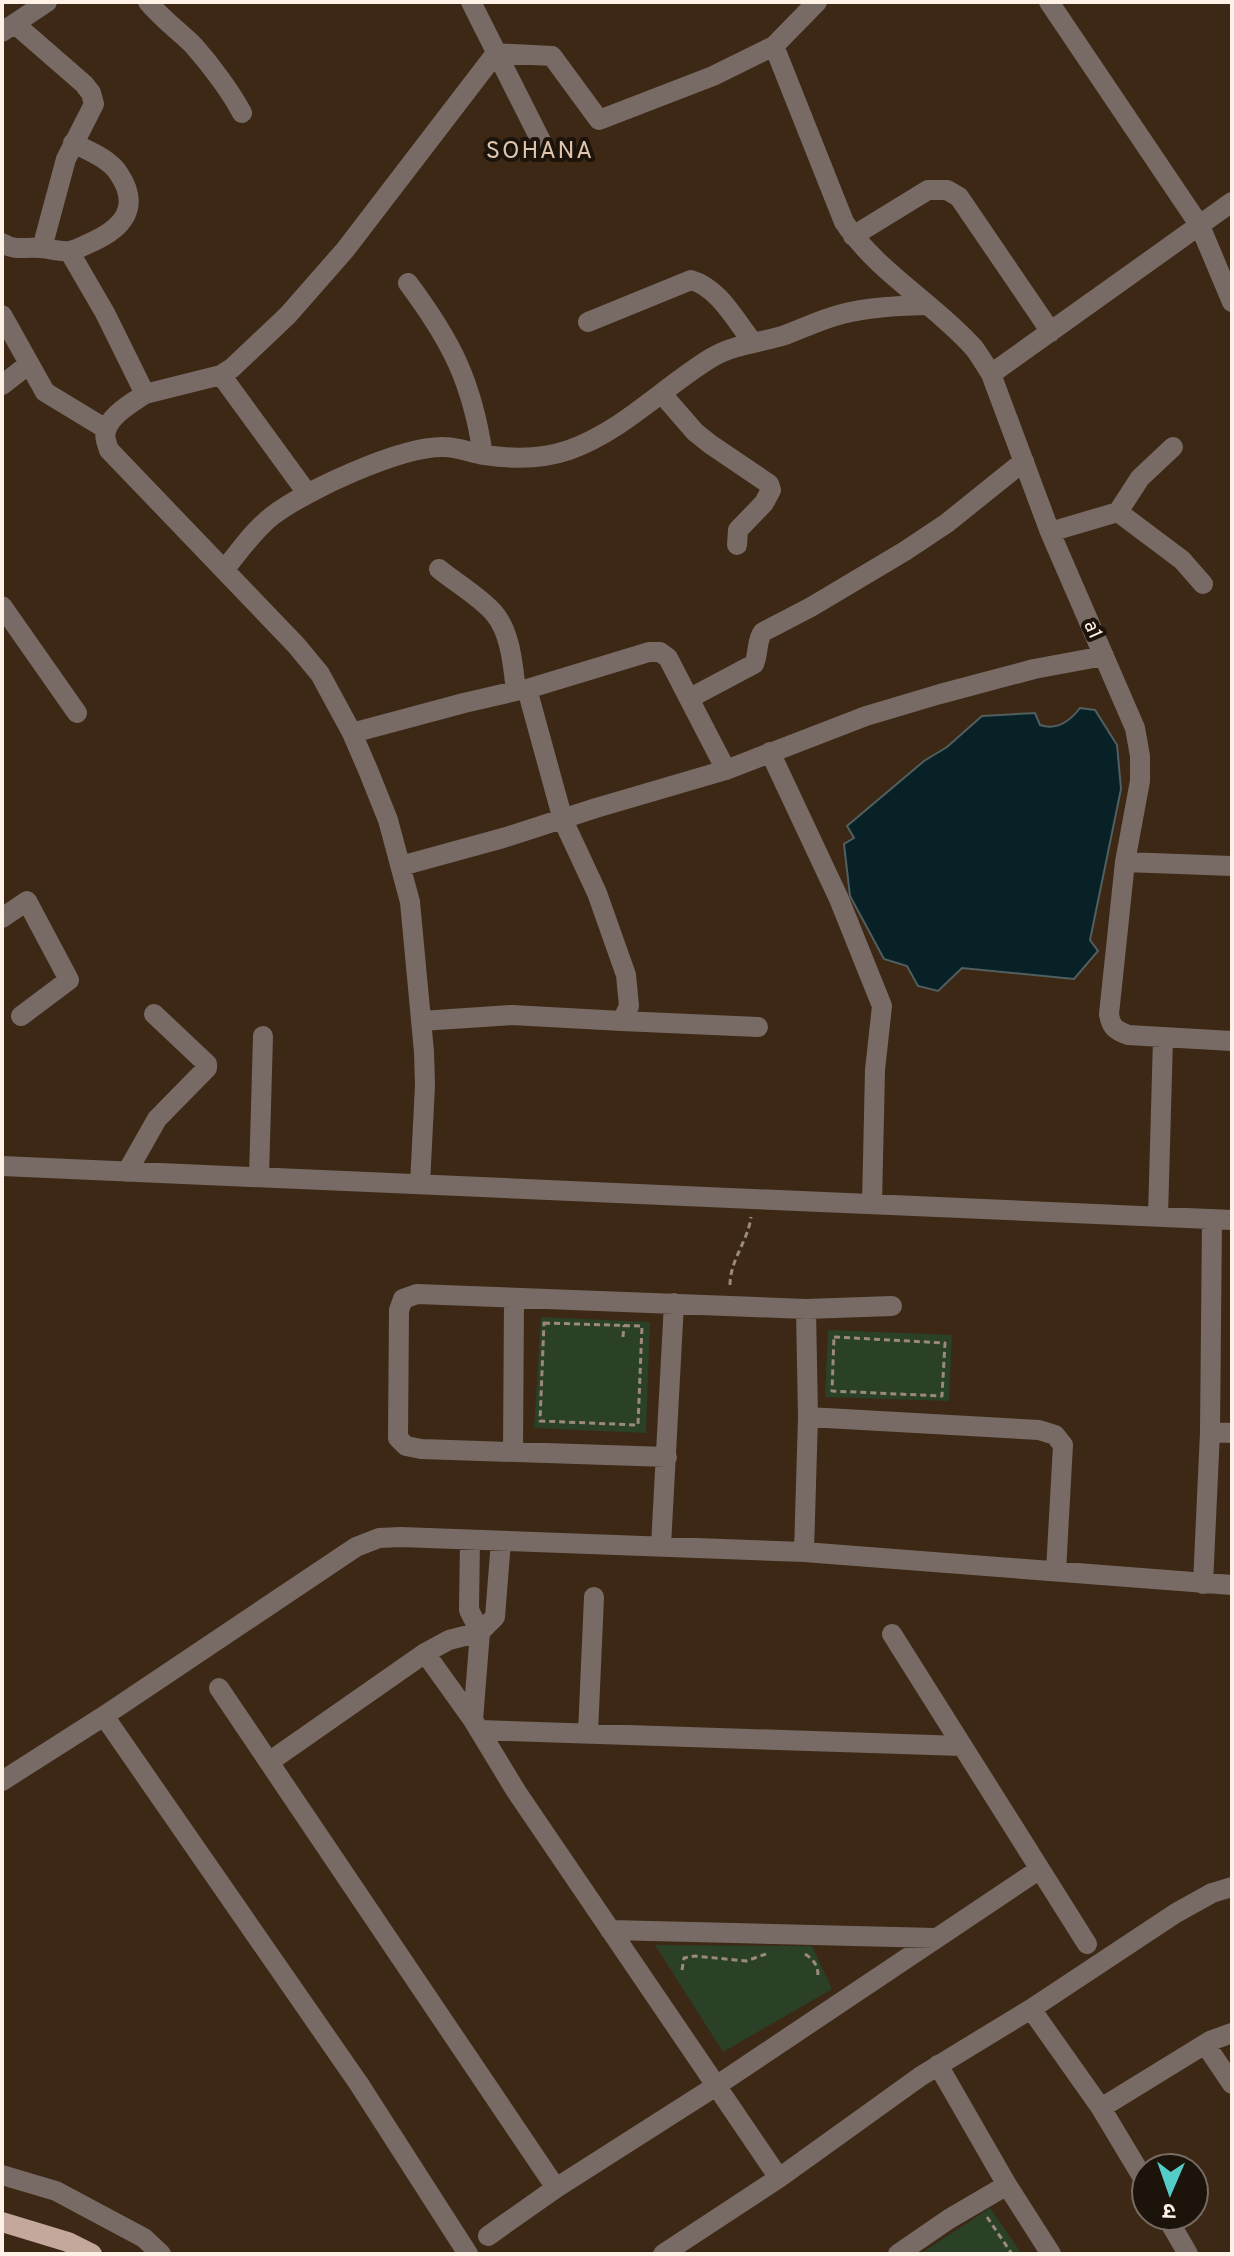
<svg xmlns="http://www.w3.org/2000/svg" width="1234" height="2256" viewBox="0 0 1234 2256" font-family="Overpass,'Noto Sans Devanagari',sans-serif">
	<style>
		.green { fill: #2a4127 }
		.water { fill: #072127; stroke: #515f60; stroke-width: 2 }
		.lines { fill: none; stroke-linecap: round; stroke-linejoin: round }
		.path { stroke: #9b8a7a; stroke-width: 3; stroke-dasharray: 6 4; stroke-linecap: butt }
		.minor { stroke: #786a65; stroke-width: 20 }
		.major { stroke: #c4a89c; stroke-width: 20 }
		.labels { text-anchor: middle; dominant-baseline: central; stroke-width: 8; stroke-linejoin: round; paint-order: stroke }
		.street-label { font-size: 20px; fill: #fff1e5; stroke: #1c130a }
		.quarter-label { font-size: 24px; letter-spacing: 2px; fill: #e0c5ae; stroke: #1c130a }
	</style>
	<rect width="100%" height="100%" fill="#3c2814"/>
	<path class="green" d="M 541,1317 L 650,1322 L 646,1433 L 534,1428 Z
		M 828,1330 L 952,1335 L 949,1401 L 825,1397 Z
		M 655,1945 L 812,1946 L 832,1989 L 723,2052 Z
		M 990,2208 L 1022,2254 L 920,2254 Z"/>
	<path class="water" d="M 1080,708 L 1095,710 L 1117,745 L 1121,789 L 1090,940 L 1098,951 L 1074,979 L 962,968 L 938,991 L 918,986 L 907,966 L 884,959 L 850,896 L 844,844 L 854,838 L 847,826 L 924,761 L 947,747 L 982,716 L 1035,713 L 1040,725 C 1057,731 1070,721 1080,708 Z"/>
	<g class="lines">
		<path class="path" d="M 730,1285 C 730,1260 748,1241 751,1217
			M 544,1323 L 642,1326 L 638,1425 L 540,1421 Z
			M 623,1337 L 624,1325
			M 834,1337 L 945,1343 L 942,1396 L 832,1391 Z
			M 805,1954 C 814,1960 818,1965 818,1976
			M 682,1970 L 684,1958 L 695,1956 L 746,1961 L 766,1954
			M 987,2217 L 1012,2254"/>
		<path class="minor" d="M 148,2 C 162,19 179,31 194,46 C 210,64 231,92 242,113
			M 471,2 L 541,141
			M 1049,2 L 1200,226 L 1232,302
			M 15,24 L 84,84 L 91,93 L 94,104 L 66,159 L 42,248
			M 2,32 L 47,2
			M 774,46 L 844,222 C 878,273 934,303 974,348 C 980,356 986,366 991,374
			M 1232,202 L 991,374 L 1050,532 L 1135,728 L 1140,756 L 1140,781 L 1125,862 L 1109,1014 C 1111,1027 1115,1030 1128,1035 L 1232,1041
			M 853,236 L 928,190 L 947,190 L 959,197 L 1051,332
			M 2,243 C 15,251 23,247 38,248 C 48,248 59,252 69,251 C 77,250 85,245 92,242 C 123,228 141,207 119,174 C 109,158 88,151 73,143
			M 69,251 L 105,313 L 145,394 C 132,403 110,415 106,431 C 104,437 107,444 109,450 L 296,645 L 320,674 L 352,733 L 368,770 L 388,820 L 410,902 L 424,1052 L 425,1085 L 420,1184
			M 408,283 C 452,342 472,382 483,455
			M 2,315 L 45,392 L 106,429
			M 588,322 L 691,280 C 719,288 735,320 752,341
			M 221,375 L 232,368 L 288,315 L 345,250 L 496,53 L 552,56 L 599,120 L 713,76 L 774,46 L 817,2
			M 2,385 L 29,364
			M 145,394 L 221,375 L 307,493
			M 662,394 L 695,432 L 710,444 L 769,484 L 771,490 L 764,503 L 738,530 L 737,545
			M 1118,512 L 1140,478 L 1173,447
			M 1050,532 L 1118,512 L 1182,560 L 1203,584
			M 224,570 C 239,552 253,531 272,516 C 306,490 401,446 444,447 C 458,447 471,453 485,455 C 512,459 543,459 569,450 C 624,430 662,388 711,358 C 734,344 760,343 785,335 C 804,328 822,319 842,314 C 869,307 898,306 926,305
			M 2,606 L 77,713
			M 527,689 L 649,652 L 660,652 L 668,658 L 726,770
			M 690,698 L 754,664 C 759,653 756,641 763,632 L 811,607 L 905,551 L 947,523 L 1024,461
			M 352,733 L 464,703 L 516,691
			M 770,752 L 839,899 L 882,1006 L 875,1070 L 872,1204
			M 1125,862 L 1232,866
			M 401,866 L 503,838 L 596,808 L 726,770 L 866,716 L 940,694 L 1034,669 L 1104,656
			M 2,918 L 27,901 L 69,980 L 21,1016
			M 421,1021 L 512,1015 L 622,1021 L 629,1006 L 626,975 L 597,893 L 563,820 L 527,689 L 516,691 C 513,666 511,633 494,613 C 479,596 456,583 439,569
			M 622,1021 L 758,1027
			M 2,1166 L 1232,1220
			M 127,1172 L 157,1119 L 207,1068 L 207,1064 L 154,1014
			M 259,1177 L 263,1036
			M 1158,1217 L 1163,1038
			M 806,1309 L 892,1306
			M 808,1417 L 1039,1430 L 1055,1435 L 1063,1445 L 1056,1571
			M 1210,1432 L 1232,1433
			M 513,1451 L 514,1299
			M 667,1457 L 421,1449 L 406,1446 L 398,1438 L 399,1310 L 403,1299 L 417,1294 L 806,1309 L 808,1417 L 804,1552
			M 470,1540 L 469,1610 L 480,1632 L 473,1720 L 516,1791 L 779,2178
			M 661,1546 L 674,1303
			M 1203,1584 L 1210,1432 L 1212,1219
			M 892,1634 L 1087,1944
			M 425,1653 L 473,1720
			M 219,1688 L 556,2188 L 716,2086 L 1040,1869
			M 104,1716 L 359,2084 L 468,2254
			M 479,1730 L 962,1746
			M 588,1733 L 594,1597
			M 269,1762 L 425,1653 L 449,1640 L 480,1632 L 495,1617 L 501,1541
			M 2,1781 L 104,1716 L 356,1547 L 379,1538 L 401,1537 L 804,1552 L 1232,1585
			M 610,1930 L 936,1938
			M 1031,2009 L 1101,2108 L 1146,2183
			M 1205,2044 L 1232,2084
			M 938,2065 L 1007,2185
			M 1101,2108 L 1210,2041 L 1232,2033
			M 2,2175 L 56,2191 L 144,2238 L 161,2254
			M 1166,2216 L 1188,2254
			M 488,2236 L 556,2188
			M 663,2254 L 779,2178 L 921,2076 L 1031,2009 L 1176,1913 L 1212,1893 L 1232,1887
			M 898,2254 L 949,2219 L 1007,2185 L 1051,2254"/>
		<path class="major" d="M 2,2222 L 68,2242 L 92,2254"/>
	</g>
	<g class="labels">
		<g class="street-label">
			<text transform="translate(1092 630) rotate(66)">a1</text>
		</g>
		<g class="quarter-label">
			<text x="540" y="152">SOHANA</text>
		</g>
	</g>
	<rect width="1234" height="2256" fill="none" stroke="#fff1e5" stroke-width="8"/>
	<g transform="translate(1170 2192) rotate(182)"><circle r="38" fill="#1c130a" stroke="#776c62" stroke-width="2"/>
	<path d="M0-6L14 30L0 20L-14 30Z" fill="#54cdc8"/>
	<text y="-12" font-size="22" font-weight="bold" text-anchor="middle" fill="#fff1e5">उ</text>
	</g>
</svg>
